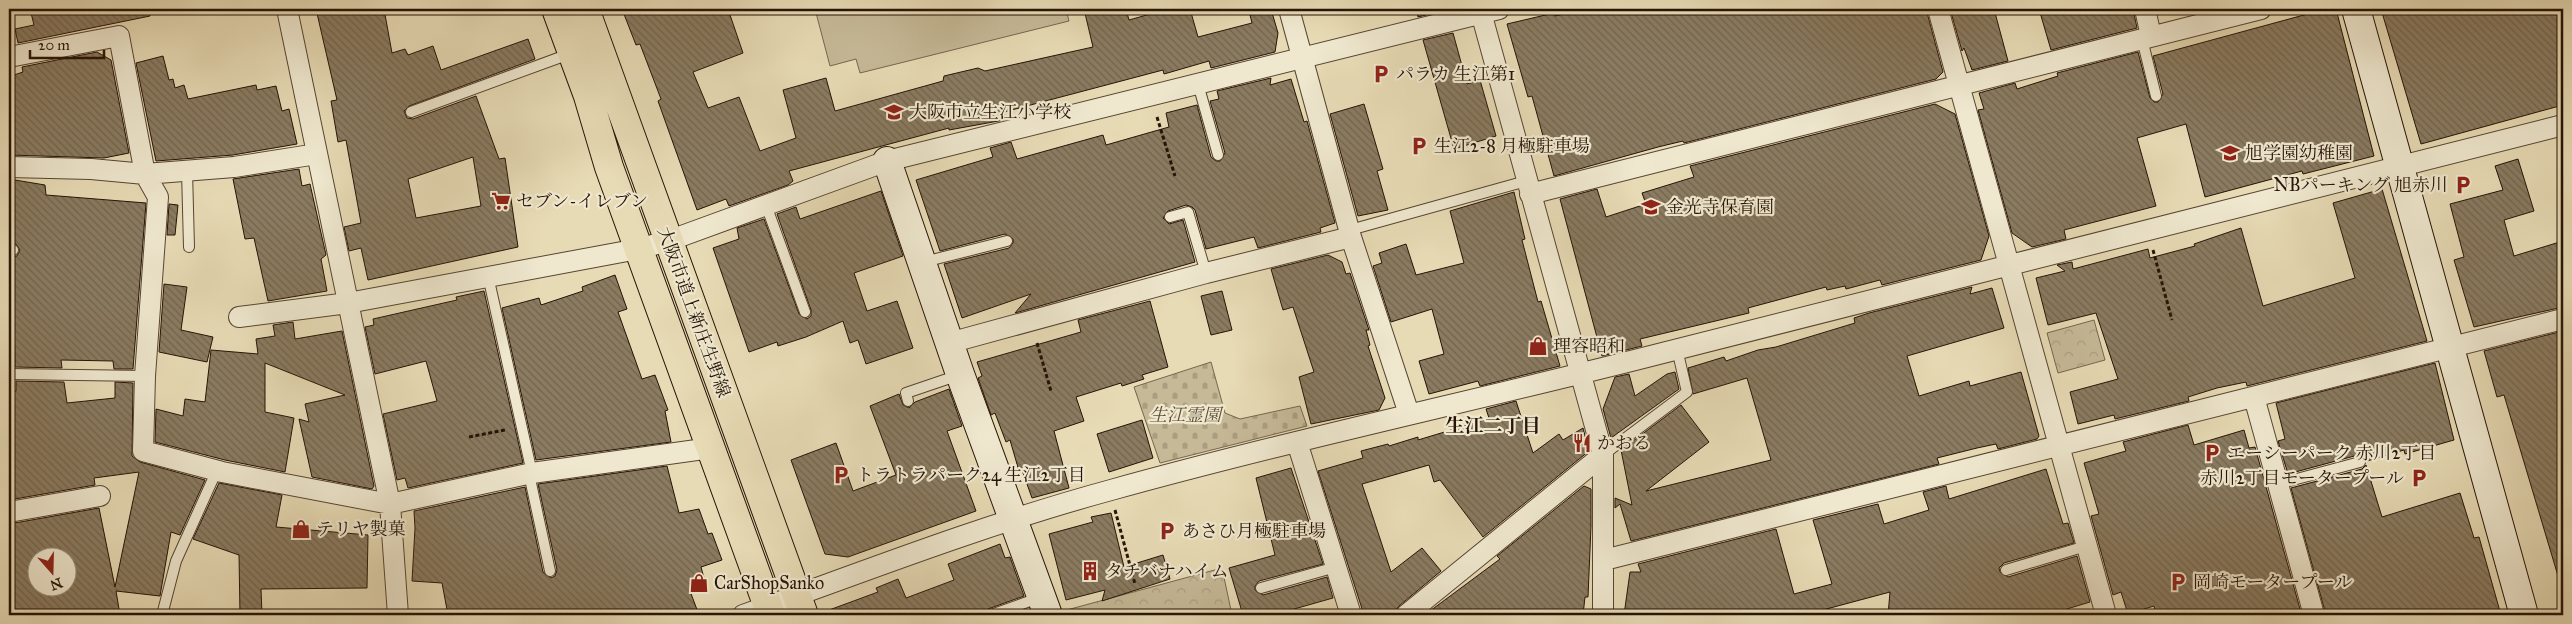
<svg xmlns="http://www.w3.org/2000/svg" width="2572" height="624" viewBox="0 0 2572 624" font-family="'IM FELL Great Primer','Noto Serif JP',serif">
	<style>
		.cemetery { fill: url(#cemetery-stones); stroke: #76664f }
		.park { fill: url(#park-crowns); stroke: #76664f }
		.pitch { fill: #c6b997; stroke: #76664f }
		.building { fill: url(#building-back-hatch); stroke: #261307; fill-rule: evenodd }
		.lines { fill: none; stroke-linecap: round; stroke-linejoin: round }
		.lane-casing { stroke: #564532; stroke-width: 12 }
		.street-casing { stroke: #564532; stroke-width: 22 }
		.secondary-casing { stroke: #261307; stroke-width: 30 }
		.primary-casing { stroke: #261307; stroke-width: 30 }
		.path { stroke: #261307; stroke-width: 3; stroke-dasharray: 4 2.5; stroke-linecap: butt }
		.lane { stroke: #efe8cf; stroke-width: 10 }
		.street { stroke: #efe8cf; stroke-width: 20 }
		.secondary { stroke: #efe8cf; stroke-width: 28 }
		.primary { stroke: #e7dbb5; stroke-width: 28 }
		.labels { text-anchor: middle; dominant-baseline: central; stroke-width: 4.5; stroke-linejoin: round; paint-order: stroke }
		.poi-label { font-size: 18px; fill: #261307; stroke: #efe8cf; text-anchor: start }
		.street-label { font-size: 18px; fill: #261307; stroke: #efe8cf }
		.park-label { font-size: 18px; font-style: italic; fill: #5e4d39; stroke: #efe8cf }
		.neighbourhood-label { font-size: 19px; font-weight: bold; fill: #261307; stroke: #efe8cf }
	</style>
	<defs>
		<pattern id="cemetery-stones" width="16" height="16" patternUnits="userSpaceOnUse" patternTransform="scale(1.25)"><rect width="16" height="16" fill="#c6b997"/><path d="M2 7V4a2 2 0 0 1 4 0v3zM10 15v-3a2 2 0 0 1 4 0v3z" fill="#aa9e81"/></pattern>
		<pattern id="park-crowns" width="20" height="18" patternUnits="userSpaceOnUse" patternTransform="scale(1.25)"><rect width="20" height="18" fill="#c6b997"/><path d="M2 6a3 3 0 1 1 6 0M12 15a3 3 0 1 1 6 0" fill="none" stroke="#aa9e81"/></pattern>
		<pattern id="building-back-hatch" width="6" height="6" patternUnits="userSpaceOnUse" patternTransform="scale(1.25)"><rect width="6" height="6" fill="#8a7b61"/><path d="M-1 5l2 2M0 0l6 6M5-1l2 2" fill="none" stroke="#71644e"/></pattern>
	</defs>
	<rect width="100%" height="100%" fill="#e7dbb5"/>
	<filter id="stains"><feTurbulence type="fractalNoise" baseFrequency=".004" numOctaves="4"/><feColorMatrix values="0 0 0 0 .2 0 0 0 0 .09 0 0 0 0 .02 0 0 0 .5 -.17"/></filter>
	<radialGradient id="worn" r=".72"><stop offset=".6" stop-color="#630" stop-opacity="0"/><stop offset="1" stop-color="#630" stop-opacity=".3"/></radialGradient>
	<path class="cemetery" d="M 1211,362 L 1225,413 L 1240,419 L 1300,406 L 1307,426 L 1160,463 L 1134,387 Z"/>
	<path class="park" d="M 2094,320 L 2105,360 L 2058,373 L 2047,333 Z
		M 1222,568 L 1232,615 L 1065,615 L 1063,611 Z"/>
	<path class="pitch" d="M 815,9 L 1066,9 L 1069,21 L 860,73 L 856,59 L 830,66 Z"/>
	<path class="building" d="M 30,9 L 149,9 L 150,16 L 18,43 L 15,29 L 34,25 Z
		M 316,9 L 384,9 L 392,53 L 405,49 L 408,55 L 433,46 L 441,70 L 528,39 L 535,59 L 409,106 L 404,111 L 407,118 L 413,119 L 476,96 L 499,159 L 505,158 L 518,247 L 368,280 L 361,248 L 349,251 L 344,227 L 361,223 L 346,140 L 338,142 L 331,101 L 337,100 ZM 473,157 L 481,206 L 416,218 L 408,179 Z
		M 622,9 L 728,9 L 743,53 L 693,72 L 708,108 L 739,97 L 760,151 L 796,138 L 783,90 L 826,78 L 835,111 L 943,81 L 944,76 L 978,68 L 985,71 L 1093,47 L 1084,9 L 1126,9 L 1129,20 L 1168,9 L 1190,9 L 1198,37 L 1252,23 L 1250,15 L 1271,9 L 1278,33 L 1275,52 L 1211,68 L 1209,61 L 1164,74 L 1163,70 L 1004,112 L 1004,120 L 949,130 L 949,128 L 789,171 L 793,181 L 788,185 L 729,206 L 726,199 L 697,210 L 658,101 L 661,99 L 640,44 L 636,45 Z
		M 1416,9 L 1446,9 L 1446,10 L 1418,17 Z
		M 1584,9 L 1926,9 L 1943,72 L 1936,79 L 1684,143 L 1683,141 L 1658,147 L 1554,176 L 1532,96 L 1528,97 L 1507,24 L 1554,13 L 1555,16 Z
		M 1950,9 L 1994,9 L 2008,61 L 1972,70 L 1964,48 L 1962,51 Z
		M 2039,9 L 2133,9 L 2137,28 L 2051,50 Z
		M 2326,9 L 2336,9 L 2374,156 L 2303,174 L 2302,171 L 2205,197 L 2186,124 L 2137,138 L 2156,206 L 2064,230 L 2066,239 L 2032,247 L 2012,233 L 1978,110 L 1984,109 L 1979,93 L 2015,83 L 2017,89 L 2058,76 L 2057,73 L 2138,52 L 2150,98 L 2154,102 L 2158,102 L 2163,94 L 2153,56 Z
		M 2381,9 L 2563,9 L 2563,105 L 2421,144 Z
		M 1453,33 L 1467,84 L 1480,80 L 1496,136 L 1454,149 L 1423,40 Z
		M 97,52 L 111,60 L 129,153 L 104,158 L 9,155 L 9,80 L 15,79 L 14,75 L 23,72 L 22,67 Z
		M 163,56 L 169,80 L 173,79 L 175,88 L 184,85 L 188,99 L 256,85 L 257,90 L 276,86 L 282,111 L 289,109 L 297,144 L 233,155 L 156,161 L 136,63 Z
		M 1271,78 L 1270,85 L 1291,79 L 1304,122 L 1307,121 L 1335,223 L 1320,228 L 1321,232 L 1258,248 L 1254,237 L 1206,249 L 1195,210 L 1192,207 L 1186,205 L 1168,211 L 1163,218 L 1169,224 L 1183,220 L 1195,262 L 1015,313 L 1031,294 L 962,318 L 944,264 L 1009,248 L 1013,243 L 1013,239 L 1005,234 L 940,251 L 916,180 L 993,157 L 990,148 L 1011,142 L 1017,159 L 1103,135 L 1106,145 L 1169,127 L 1166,113 L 1197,105 L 1211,157 L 1216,161 L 1220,161 L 1225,153 L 1210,101 L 1219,99 L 1217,91 Z
		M 1364,104 L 1383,169 L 1377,171 L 1388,210 L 1358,216 L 1330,114 Z
		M 1935,104 L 1955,114 L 1989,236 L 1981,260 L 1882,285 L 1880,280 L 1846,289 L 1845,286 L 1827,290 L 1826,287 L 1748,308 L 1749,313 L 1640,339 L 1642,346 L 1602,356 L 1560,199 L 1597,189 L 1606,217 L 1646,204 L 1642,193 L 1694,177 L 1690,166 Z
		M 2518,159 L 2534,211 L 2504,220 L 2514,256 L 2563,241 L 2563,307 L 2474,327 L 2454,260 L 2464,257 L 2450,204 L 2503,190 L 2495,166 Z
		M 299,169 L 302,186 L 310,184 L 326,255 L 321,259 L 327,291 L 268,301 L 254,238 L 245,239 L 233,179 Z
		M 9,179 L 45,185 L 46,195 L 146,203 L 133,369 L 114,369 L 113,361 L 61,360 L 62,368 L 15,367 L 14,314 L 11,314 L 11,291 L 9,291 L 9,257 L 17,256 L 20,250 L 16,244 L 9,243 Z
		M 2382,189 L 2427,341 L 2247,386 L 2246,382 L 2217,388 L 2188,397 L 2189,401 L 2115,419 L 2114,415 L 2078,424 L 2070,392 L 2118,379 L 2096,313 L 2048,325 L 2036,278 L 2065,271 L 2057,265 L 2072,262 L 2073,269 L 2148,249 L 2150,258 L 2195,246 L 2194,244 L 2241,228 L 2263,306 L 2355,278 L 2333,203 Z
		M 881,191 L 903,256 L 854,273 L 867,311 L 897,301 L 913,348 L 866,364 L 858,340 L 850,343 L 843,321 L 806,337 L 778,346 L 777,342 L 749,352 L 713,248 L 739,239 L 737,228 L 764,219 L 799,314 L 807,319 L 811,316 L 811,310 L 777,214 L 796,207 L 800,219 Z
		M 1514,192 L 1525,239 L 1522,240 L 1538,302 L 1541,301 L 1560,366 L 1480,386 L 1478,381 L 1429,394 L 1419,361 L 1444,354 L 1432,309 L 1391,322 L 1373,266 L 1382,263 L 1379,253 L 1406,244 L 1416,275 L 1464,263 L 1450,211 Z
		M 169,204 L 178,205 L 175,235 L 167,235 Z
		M 1328,255 L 1342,262 L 1346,274 L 1350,273 L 1369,330 L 1366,330 L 1370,345 L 1368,346 L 1385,398 L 1379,410 L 1311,424 L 1299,377 L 1314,372 L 1293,307 L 1283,310 L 1271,269 Z
		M 615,275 L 627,309 L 618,312 L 642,379 L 655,375 L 668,410 L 665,411 L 671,442 L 536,460 L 502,308 L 539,298 L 541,305 L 583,291 L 582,287 Z
		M 164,284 L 187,287 L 181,330 L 213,337 L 207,362 L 159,352 Z
		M 1972,287 L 1970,294 L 1992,288 L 2004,328 L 1907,356 L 1919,396 L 1969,381 L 1970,386 L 2021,372 L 2039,436 L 2037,439 L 1998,449 L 1996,444 L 1977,448 L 1937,458 L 1939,464 L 1631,541 L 1620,504 L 1615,508 L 1615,498 L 1632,505 L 1621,450 L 1681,405 L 1709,442 L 1646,491 L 1771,460 L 1747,378 L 1693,394 L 1688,368 L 1724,357 L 1726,361 L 1758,350 L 1776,347 L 1855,323 L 1854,318 L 1869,313 Z
		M 484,291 L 523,463 L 408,488 L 405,478 L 397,480 L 383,414 L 437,401 L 426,361 L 375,374 L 365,327 L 374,325 L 373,319 L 457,300 L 456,297 Z
		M 1222,291 L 1232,330 L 1211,335 L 1201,296 Z
		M 1150,301 L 1168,367 L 1142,375 L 1144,379 L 1122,386 L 1121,383 L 1076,397 L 1084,421 L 1054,431 L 1069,488 L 1032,498 L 1022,470 L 1019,471 L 1010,440 L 1006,442 L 995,413 L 991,415 L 978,378 L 982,376 L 977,362 L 1081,332 L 1078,320 Z
		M 293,322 L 295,339 L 342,331 L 374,486 L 372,489 L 312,477 L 299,419 L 309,422 L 305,404 L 345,395 L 265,363 L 265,412 L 294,418 L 285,472 L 225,460 L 155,442 L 156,409 L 183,416 L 185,399 L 205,402 L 211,350 L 258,354 L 256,339 L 275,336 L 273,325 Z
		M 2563,331 L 2563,429 L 2558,431 L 2563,448 L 2563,575 L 2558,576 L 2504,395 L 2497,397 L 2484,351 Z
		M 2435,363 L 2454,440 L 2405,454 L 2404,450 L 2367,461 L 2364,457 L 2358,455 L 2288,474 L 2278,441 L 2285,439 L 2276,403 Z
		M 1675,372 L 1679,389 L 1611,438 L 1603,409 L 1615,377 L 1629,374 L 1635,396 L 1667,374 Z
		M 16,381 L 64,382 L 67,403 L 115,398 L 115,382 L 133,383 L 132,456 L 140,462 L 205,480 L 180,535 L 171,532 L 160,596 L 116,591 L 120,615 L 9,615 L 9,524 L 99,508 L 115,587 L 139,472 L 94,478 L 95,485 L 9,500 L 9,392 L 16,391 ZM 38,556 L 68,556 L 68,586 L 38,586 Z
		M 949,389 L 962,426 L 947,431 L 976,511 L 848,557 L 825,554 L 791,460 L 836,443 L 853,491 L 896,475 L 870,406 L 899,394 L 903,405 L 909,408 L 915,402 Z
		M 1516,401 L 1533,453 L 1559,434 L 1563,440 L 1583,428 L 1589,451 L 1483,537 L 1440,480 L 1434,482 L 1429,465 L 1362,484 L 1391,572 L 1422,548 L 1441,571 L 1399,606 L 1392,615 L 1364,615 L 1318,471 L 1363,458 L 1361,451 L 1388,444 L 1389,446 L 1418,437 L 1418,440 L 1471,424 L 1489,418 L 1486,409 Z
		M 1142,420 L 1153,458 L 1109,472 L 1097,434 Z
		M 2188,425 L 2194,445 L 2244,430 L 2249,448 L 2255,447 L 2300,609 L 2280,615 L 2156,615 L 2154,606 L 2128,614 L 2121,592 L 2113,595 L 2091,516 L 2099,514 L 2084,463 L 2126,451 L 2123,442 Z
		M 2366,465 L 2382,517 L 2460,493 L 2474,538 L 2479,537 L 2501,615 L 2326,615 L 2291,488 L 2362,469 Z
		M 667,466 L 679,513 L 699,509 L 708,534 L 712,533 L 722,560 L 701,567 L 706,585 L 690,591 L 699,615 L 448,615 L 442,583 L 412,581 L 415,528 L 414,511 L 525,487 L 543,572 L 551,578 L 555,576 L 557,570 L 538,484 Z
		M 1291,468 L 1323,564 L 1259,581 L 1255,586 L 1255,590 L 1263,595 L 1327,577 L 1333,598 L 1273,615 L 1243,615 L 1229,568 L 1275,555 L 1256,478 Z
		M 2046,469 L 2063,524 L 2068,523 L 2074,543 L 2004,563 L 1999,568 L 2000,572 L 2008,577 L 2077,556 L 2090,602 L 2047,615 L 1888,615 L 1890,592 L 1804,615 L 1799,615 L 1797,610 L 1775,615 L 1624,615 L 1630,572 L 1641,572 L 1638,564 L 1776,529 L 1794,594 L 1832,584 L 1813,520 L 1878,504 L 1884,524 L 1929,510 L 1923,492 L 1946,486 L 1949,499 Z
		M 219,483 L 282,495 L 276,527 L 368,535 L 367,588 L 261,589 L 262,615 L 240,615 L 239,555 L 193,539 Z
		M 1584,486 L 1591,489 L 1591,526 L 1588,597 L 1585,597 L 1583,615 L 1430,615 L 1430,611 L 1500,559 L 1497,556 Z
		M 1111,513 L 1124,567 L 1163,555 L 1170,579 L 1102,601 L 1105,590 L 1066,600 L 1049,534 L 1093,522 L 1091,517 Z
		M 1000,544 L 1005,558 L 1010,557 L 1024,596 L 988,609 L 984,615 L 822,615 L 821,613 L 878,592 L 876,588 L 898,579 L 906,598 L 954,580 L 948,564 Z"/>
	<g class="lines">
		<g class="lane-casing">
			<path id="lane" d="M 2142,39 L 2156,96
				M 1198,84 L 1218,155
				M 411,112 L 572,53
				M 187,171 L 189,247
				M 766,205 L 805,312
				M 1170,217 L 1188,212 L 1206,273
				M 1350,230 L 1526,181
				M 9,250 L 13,250
				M 924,262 L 1007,241
				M 488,276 L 532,473
				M 9,374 L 145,376
				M 908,401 L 906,393 L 959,375
				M 1603,455 L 1687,392 L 1677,349
				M 529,474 L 550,571
				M 2278,484 L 2360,462
				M 2006,570 L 2086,546
				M 1261,588 L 1336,567
				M 162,615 L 176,561 L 217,470
				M 991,615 L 1041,597"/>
		</g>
		<g class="street-casing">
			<path id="street" d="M 287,9 L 390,504 L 398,615
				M 1289,9 L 1351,237 L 1409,414
				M 1480,9 L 1603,455 L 1603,615
				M 1938,9 L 2106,615
				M 2145,9 L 2151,36
				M 9,57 L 119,36 L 145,174 L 158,197 L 145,376 L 143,451 L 222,472 L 390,504 L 532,473 L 711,448
				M 9,167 L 91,169 L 145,174 L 234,167 L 317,154
				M 1530,194 L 2261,9
				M 239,317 L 348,303 L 638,249 L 668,241 L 887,161 L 1499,9
				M 949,343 L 1206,273 L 1351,237
				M 2254,397 L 2314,615
				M 1297,442 L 1351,615
				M 9,512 L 100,496
				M 1604,560 L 2563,319
				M 743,615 C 865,571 986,524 1111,490 C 1284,442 1460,404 1635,360 C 1945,282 2254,203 2563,125
				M 1406,615 L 1603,455"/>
		</g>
		<g class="secondary-casing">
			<path id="secondary" d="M 2356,9 L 2524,615
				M 887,161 L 960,374 L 1048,615"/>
		</g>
		<g class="primary-casing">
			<path id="primary" d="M 556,9 L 588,96 L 609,167 L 771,615
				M 585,9 L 804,615"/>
		</g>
		<path class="path" d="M 1157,117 L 1175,176
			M 2153,250 L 2172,320
			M 1037,343 L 1051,391
			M 469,437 L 505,430
			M 1115,510 L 1135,584"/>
		<use href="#lane" class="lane"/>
		<use href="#street" class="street"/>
		<use href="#secondary" class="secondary"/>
		<use href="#primary" class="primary"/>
	</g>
	<defs>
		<g id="parking-bare" transform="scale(1.5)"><path d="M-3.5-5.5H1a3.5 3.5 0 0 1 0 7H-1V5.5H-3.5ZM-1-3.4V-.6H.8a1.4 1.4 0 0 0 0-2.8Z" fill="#8f2418" stroke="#efe8cf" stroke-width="2.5" paint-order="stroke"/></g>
		<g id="school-bare" transform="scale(1.5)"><path d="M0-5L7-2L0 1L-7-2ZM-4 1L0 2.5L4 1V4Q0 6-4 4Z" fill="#8f2418" stroke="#efe8cf" stroke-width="2.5" paint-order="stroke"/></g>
		<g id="supermarket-bare" transform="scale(1.5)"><path d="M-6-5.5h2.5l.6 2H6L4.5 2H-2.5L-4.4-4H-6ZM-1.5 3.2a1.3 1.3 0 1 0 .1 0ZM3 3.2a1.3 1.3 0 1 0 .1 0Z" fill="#8f2418" stroke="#efe8cf" stroke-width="2.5" paint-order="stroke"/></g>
		<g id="shop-bare" transform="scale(1.5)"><path d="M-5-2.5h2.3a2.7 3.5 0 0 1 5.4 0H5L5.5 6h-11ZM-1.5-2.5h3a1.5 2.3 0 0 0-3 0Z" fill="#8f2418" stroke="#efe8cf" stroke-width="2.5" paint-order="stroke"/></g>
		<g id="restaurant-bare" transform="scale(1.5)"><path d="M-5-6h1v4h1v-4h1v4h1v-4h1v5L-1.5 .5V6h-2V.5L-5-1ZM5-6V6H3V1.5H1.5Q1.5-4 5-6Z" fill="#8f2418" stroke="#efe8cf" stroke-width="2.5" paint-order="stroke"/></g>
		<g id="building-bare" transform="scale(1.5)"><path d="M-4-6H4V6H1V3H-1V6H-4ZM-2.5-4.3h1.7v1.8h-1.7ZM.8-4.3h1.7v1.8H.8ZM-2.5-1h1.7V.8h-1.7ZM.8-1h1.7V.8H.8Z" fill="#8f2418" stroke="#efe8cf" stroke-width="2.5" paint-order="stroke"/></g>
	</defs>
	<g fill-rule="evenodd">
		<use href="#parking-bare" x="1381" y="74"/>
		<use href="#school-bare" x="894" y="112"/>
		<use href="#parking-bare" x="1419" y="146"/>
		<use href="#school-bare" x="2230" y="153"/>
		<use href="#parking-bare" x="2463" y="185"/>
		<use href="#supermarket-bare" x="501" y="201"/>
		<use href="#school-bare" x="1651" y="207"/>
		<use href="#shop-bare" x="1538" y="346"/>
		<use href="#restaurant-bare" x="1582" y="443"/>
		<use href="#parking-bare" x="2212" y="453"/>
		<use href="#parking-bare" x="841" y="475"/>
		<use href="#parking-bare" x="2419" y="478"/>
		<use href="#shop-bare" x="301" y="529"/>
		<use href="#parking-bare" x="1167" y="531"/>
		<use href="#building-bare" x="1090" y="571"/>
		<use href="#parking-bare" x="2178" y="582"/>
		<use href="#shop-bare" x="699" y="583"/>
	</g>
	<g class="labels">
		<g class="poi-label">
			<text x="1396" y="74">パラカ 生江第1</text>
			<text x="909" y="112">大阪市立生江小学校</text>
			<text x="1434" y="146">生江2-8 月極駐車場</text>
			<text x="2245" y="153">旭学園幼稚園</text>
			<text x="2448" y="185" text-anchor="end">NBパーキング 旭赤川</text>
			<text x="516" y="201">セブン-イレブン</text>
			<text x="1666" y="207">金光寺保育園</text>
			<text x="1553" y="346">理容昭和</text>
			<text x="1597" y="443">かおる</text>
			<text x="2227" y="453">エーシーパーク 赤川2丁目</text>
			<text x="856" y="475">トラトラパーク24 生江2丁目</text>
			<text x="2404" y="478" text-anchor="end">赤川2丁目モータープール</text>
			<text x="316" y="529">テリヤ製菓</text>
			<text x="1182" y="531">あさひ月極駐車場</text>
			<text x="1105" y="571">タチバナハイム</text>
			<text x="2193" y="582">岡崎モータープール</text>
			<text x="714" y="583">CarShopSanko</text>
		</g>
		<g class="street-label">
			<text transform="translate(694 312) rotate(70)">大阪市道上新庄生野線</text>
		</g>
		<g class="park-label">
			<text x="1185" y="415">生江霊園</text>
		</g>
		<g class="neighbourhood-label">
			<text x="1493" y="425">生江二丁目</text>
		</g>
	</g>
	<rect width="2572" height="624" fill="none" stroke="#e7dbb5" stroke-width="30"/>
	<rect x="10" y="10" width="2552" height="604" fill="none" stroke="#261307" stroke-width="2.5"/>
	<rect x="15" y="15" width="2542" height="594" fill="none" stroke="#261307"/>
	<g transform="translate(52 572) rotate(160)"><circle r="24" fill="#efe8cf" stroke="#9f937f"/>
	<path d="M0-4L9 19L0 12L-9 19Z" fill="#8f2418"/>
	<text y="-8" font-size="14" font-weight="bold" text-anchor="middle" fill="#261307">N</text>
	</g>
	<path d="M30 50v8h74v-8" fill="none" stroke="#261307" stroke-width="2.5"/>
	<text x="38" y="50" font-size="15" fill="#261307" stroke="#efe8cf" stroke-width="4" paint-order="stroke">20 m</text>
	<rect width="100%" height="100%" filter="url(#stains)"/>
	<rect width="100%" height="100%" fill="url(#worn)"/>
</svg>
